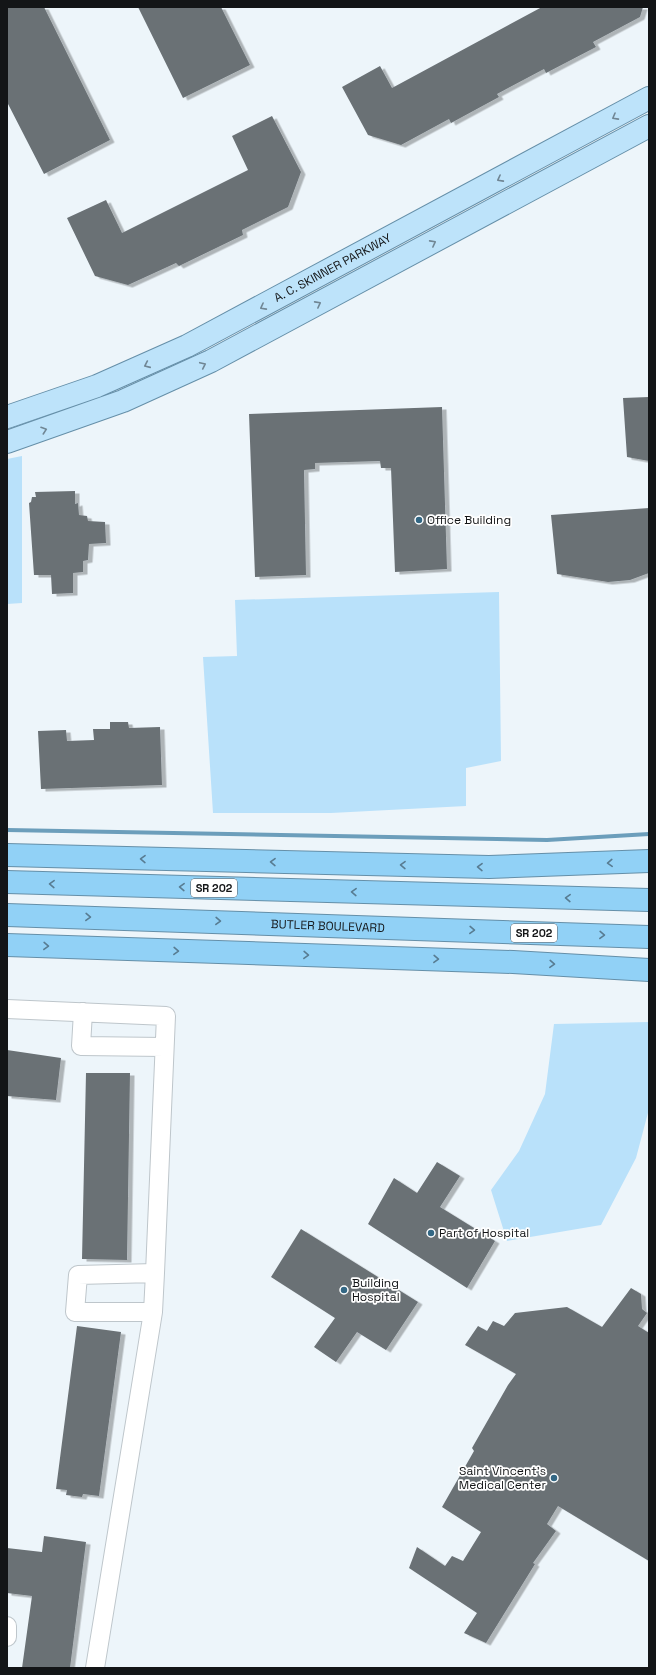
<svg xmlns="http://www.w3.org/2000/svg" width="656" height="1675" viewBox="0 0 656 1675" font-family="'Space Grotesk',sans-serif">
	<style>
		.green { fill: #b9e1fa }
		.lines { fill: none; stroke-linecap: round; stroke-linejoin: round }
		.stream { stroke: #6c9ebb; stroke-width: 4 }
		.building { fill: #6a7175; filter: url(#shadow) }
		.minor-casing { stroke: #bec6cb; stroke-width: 20 }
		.major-casing { stroke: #658fa8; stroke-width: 24 }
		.highway-casing { stroke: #658fa8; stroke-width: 24 }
		.minor { stroke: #fff; stroke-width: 18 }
		.major { stroke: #bde3fa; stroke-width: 22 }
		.highway { stroke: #91d1f6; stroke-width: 22 }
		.oneway { stroke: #708694 }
		.oneway2 { stroke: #587c92 }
		.poi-dot { fill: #336784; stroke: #fff; stroke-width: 1.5 }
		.labels { text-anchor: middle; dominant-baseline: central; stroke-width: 3.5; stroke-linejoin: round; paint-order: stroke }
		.shield { fill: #fff; stroke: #5a5b5d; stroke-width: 1 }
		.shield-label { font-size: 11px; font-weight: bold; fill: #131517 }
		.street-label { font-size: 12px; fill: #131517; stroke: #fff }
		.poi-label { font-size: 12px; fill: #131517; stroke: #fff; text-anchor: start }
	</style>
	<defs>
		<filter id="shadow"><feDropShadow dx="4.5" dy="2.5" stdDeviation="0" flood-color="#0004"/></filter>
	</defs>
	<rect width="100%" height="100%" fill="#edf5fa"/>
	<path class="green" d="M 22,456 L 22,603 L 7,604 L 7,459 Z
		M 499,592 L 501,761 L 466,768 L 466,806 L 331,813 L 213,813 L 203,657 L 237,656 L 235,600 Z
		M 649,1022 L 649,1109 L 636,1158 L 601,1225 L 507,1241 L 491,1190 L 519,1151 L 545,1094 L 554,1024 Z"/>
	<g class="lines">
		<path class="stream" d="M 7,830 L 547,840 L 649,834"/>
	</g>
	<path class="building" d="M 7,7 L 44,7 L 110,140 L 44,174 L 7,102 Z
		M 138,7 L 221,7 L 250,65 L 183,98 Z
		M 542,7 L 643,7 L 640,17 L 593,42 L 596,47 L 546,73 L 544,69 L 497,94 L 499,97 L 451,123 L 449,119 L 401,145 L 368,135 L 342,87 L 380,66 L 392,88 Z
		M 272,116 L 301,172 L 288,207 L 242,230 L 243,235 L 179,266 L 176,263 L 128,285 L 95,276 L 67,218 L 106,200 L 122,233 L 248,170 L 232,136 Z
		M 649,397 L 649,461 L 627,457 L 623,398 Z
		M 442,407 L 447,569 L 395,572 L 391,468 L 381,468 L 380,461 L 315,463 L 315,469 L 304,470 L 306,575 L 255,577 L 249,414 Z
		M 75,491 L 75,504 L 78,503 L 79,515 L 87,516 L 88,521 L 105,522 L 106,543 L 89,544 L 88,560 L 83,561 L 83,572 L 73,573 L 73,593 L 52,594 L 51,575 L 34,575 L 29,503 L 31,502 L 32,497 L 36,497 L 35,492 Z
		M 649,508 L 649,573 L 630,580 L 608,582 L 557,574 L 551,515 Z
		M 110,722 L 128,722 L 129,728 L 160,727 L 162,785 L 41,789 L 38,731 L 66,730 L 67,741 L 94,740 L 93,729 L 110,729 Z
		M 7,1050 L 61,1058 L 56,1100 L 7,1096 Z
		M 86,1073 L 130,1073 L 127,1260 L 82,1259 Z
		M 437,1162 L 460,1176 L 440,1207 L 495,1241 L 467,1288 L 368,1224 L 394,1178 L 417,1193 Z
		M 301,1229 L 418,1302 L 386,1350 L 357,1332 L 336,1362 L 314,1347 L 335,1318 L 271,1277 Z
		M 631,1288 L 641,1294 L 642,1309 L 647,1313 L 638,1326 L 649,1333 L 649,1561 L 558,1506 L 547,1524 L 556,1531 L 533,1563 L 535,1564 L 486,1643 L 464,1633 L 477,1613 L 409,1568 L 417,1547 L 445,1566 L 452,1556 L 463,1561 L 481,1532 L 442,1507 L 474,1451 L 472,1448 L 508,1385 L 516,1374 L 465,1345 L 478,1326 L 487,1331 L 493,1321 L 504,1326 L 515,1313 L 567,1307 L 602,1327 Z
		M 77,1326 L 121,1332 L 99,1496 L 83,1494 L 82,1497 L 66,1495 L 67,1490 L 56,1489 Z
		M 44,1536 L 86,1542 L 70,1668 L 22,1668 L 32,1596 L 7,1593 L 7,1548 L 42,1552 Z"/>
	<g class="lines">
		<g class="minor-casing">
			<path id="minor" d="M 7,1009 L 166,1016 L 155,1273 L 78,1275 L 75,1312 L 153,1312 L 95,1668
				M 83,1012 L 81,1046 L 164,1047
				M 153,1312 L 155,1273
				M 7,1626 L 7,1637"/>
		</g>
		<g class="major-casing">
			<g id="major">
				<path id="s1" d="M 7,417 L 97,386 L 187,346 L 649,98"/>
				<path d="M 7,442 L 123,401 L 211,361 L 649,126"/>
			</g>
		</g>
		<g class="highway-casing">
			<g id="highway">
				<path d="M 7,855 L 489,867 L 649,861"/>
				<path d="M 7,882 L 649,900"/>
				<path id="s2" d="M 7,915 L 649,937"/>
				<path d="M 7,945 L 513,962 L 649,970"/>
			</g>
		</g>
		<use href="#minor" class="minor"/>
		<use href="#major" class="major"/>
		<use href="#highway" class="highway"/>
	</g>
	<defs><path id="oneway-chevron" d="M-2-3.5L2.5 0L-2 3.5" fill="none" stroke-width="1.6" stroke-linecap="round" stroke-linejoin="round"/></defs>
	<g class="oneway">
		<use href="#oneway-chevron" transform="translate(615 117) rotate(151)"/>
		<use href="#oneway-chevron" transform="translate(500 179) rotate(152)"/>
		<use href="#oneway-chevron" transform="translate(433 243) rotate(-28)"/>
		<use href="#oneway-chevron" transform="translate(318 304) rotate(-28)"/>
		<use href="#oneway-chevron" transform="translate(263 307) rotate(152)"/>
		<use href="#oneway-chevron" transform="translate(147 365) rotate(156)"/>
		<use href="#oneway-chevron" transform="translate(203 365) rotate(-25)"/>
		<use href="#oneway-chevron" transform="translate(44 430) rotate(-19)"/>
	</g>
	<g class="oneway2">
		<use href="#oneway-chevron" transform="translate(143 859) rotate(-179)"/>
		<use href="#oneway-chevron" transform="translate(273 862) rotate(-179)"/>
		<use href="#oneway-chevron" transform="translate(610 863) rotate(177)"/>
		<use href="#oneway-chevron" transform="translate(403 865) rotate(-179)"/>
		<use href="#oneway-chevron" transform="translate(480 867) rotate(-179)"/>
		<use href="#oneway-chevron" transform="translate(52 884) rotate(-178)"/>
		<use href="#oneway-chevron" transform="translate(182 887) rotate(-178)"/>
		<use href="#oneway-chevron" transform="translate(354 892) rotate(-178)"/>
		<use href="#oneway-chevron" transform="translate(568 898) rotate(-178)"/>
		<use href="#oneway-chevron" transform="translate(88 917) rotate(2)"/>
		<use href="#oneway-chevron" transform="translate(218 921) rotate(2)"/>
		<use href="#oneway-chevron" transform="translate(472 930) rotate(2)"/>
		<use href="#oneway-chevron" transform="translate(602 935) rotate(2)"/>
		<use href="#oneway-chevron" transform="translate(46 946) rotate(2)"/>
		<use href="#oneway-chevron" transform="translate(176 951) rotate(2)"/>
		<use href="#oneway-chevron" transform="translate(306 955) rotate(2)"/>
		<use href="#oneway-chevron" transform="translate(436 959) rotate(2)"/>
		<use href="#oneway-chevron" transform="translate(552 964) rotate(3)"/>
	</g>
	<g class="poi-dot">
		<circle cx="419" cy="520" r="4"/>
		<circle cx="431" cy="1233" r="4"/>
		<circle cx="344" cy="1290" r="4"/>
		<circle cx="554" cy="1478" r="4"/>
	</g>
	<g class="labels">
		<g class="shield">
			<rect x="191" y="879" width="46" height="18" rx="3"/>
			<rect x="511" y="924" width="46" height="18" rx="3"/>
		</g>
		<g class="shield-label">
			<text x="214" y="888">SR 202</text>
			<text x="534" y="933">SR 202</text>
		</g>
		<g class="street-label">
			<text stroke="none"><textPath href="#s1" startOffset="359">A. C. SKINNER PARKWAY</textPath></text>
			<text stroke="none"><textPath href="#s2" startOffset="321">BUTLER BOULEVARD</textPath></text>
		</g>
		<g class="poi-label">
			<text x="427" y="520">Office Building</text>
			<text x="439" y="1233">Part of Hospital</text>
			<text x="352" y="1283">Building<tspan x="352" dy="14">Hospital</tspan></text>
			<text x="546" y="1471" text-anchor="end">Saint Vincent's<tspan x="546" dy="14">Medical Center</tspan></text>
		</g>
	</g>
	<rect width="656" height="1675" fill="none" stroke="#131517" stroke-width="16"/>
</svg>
